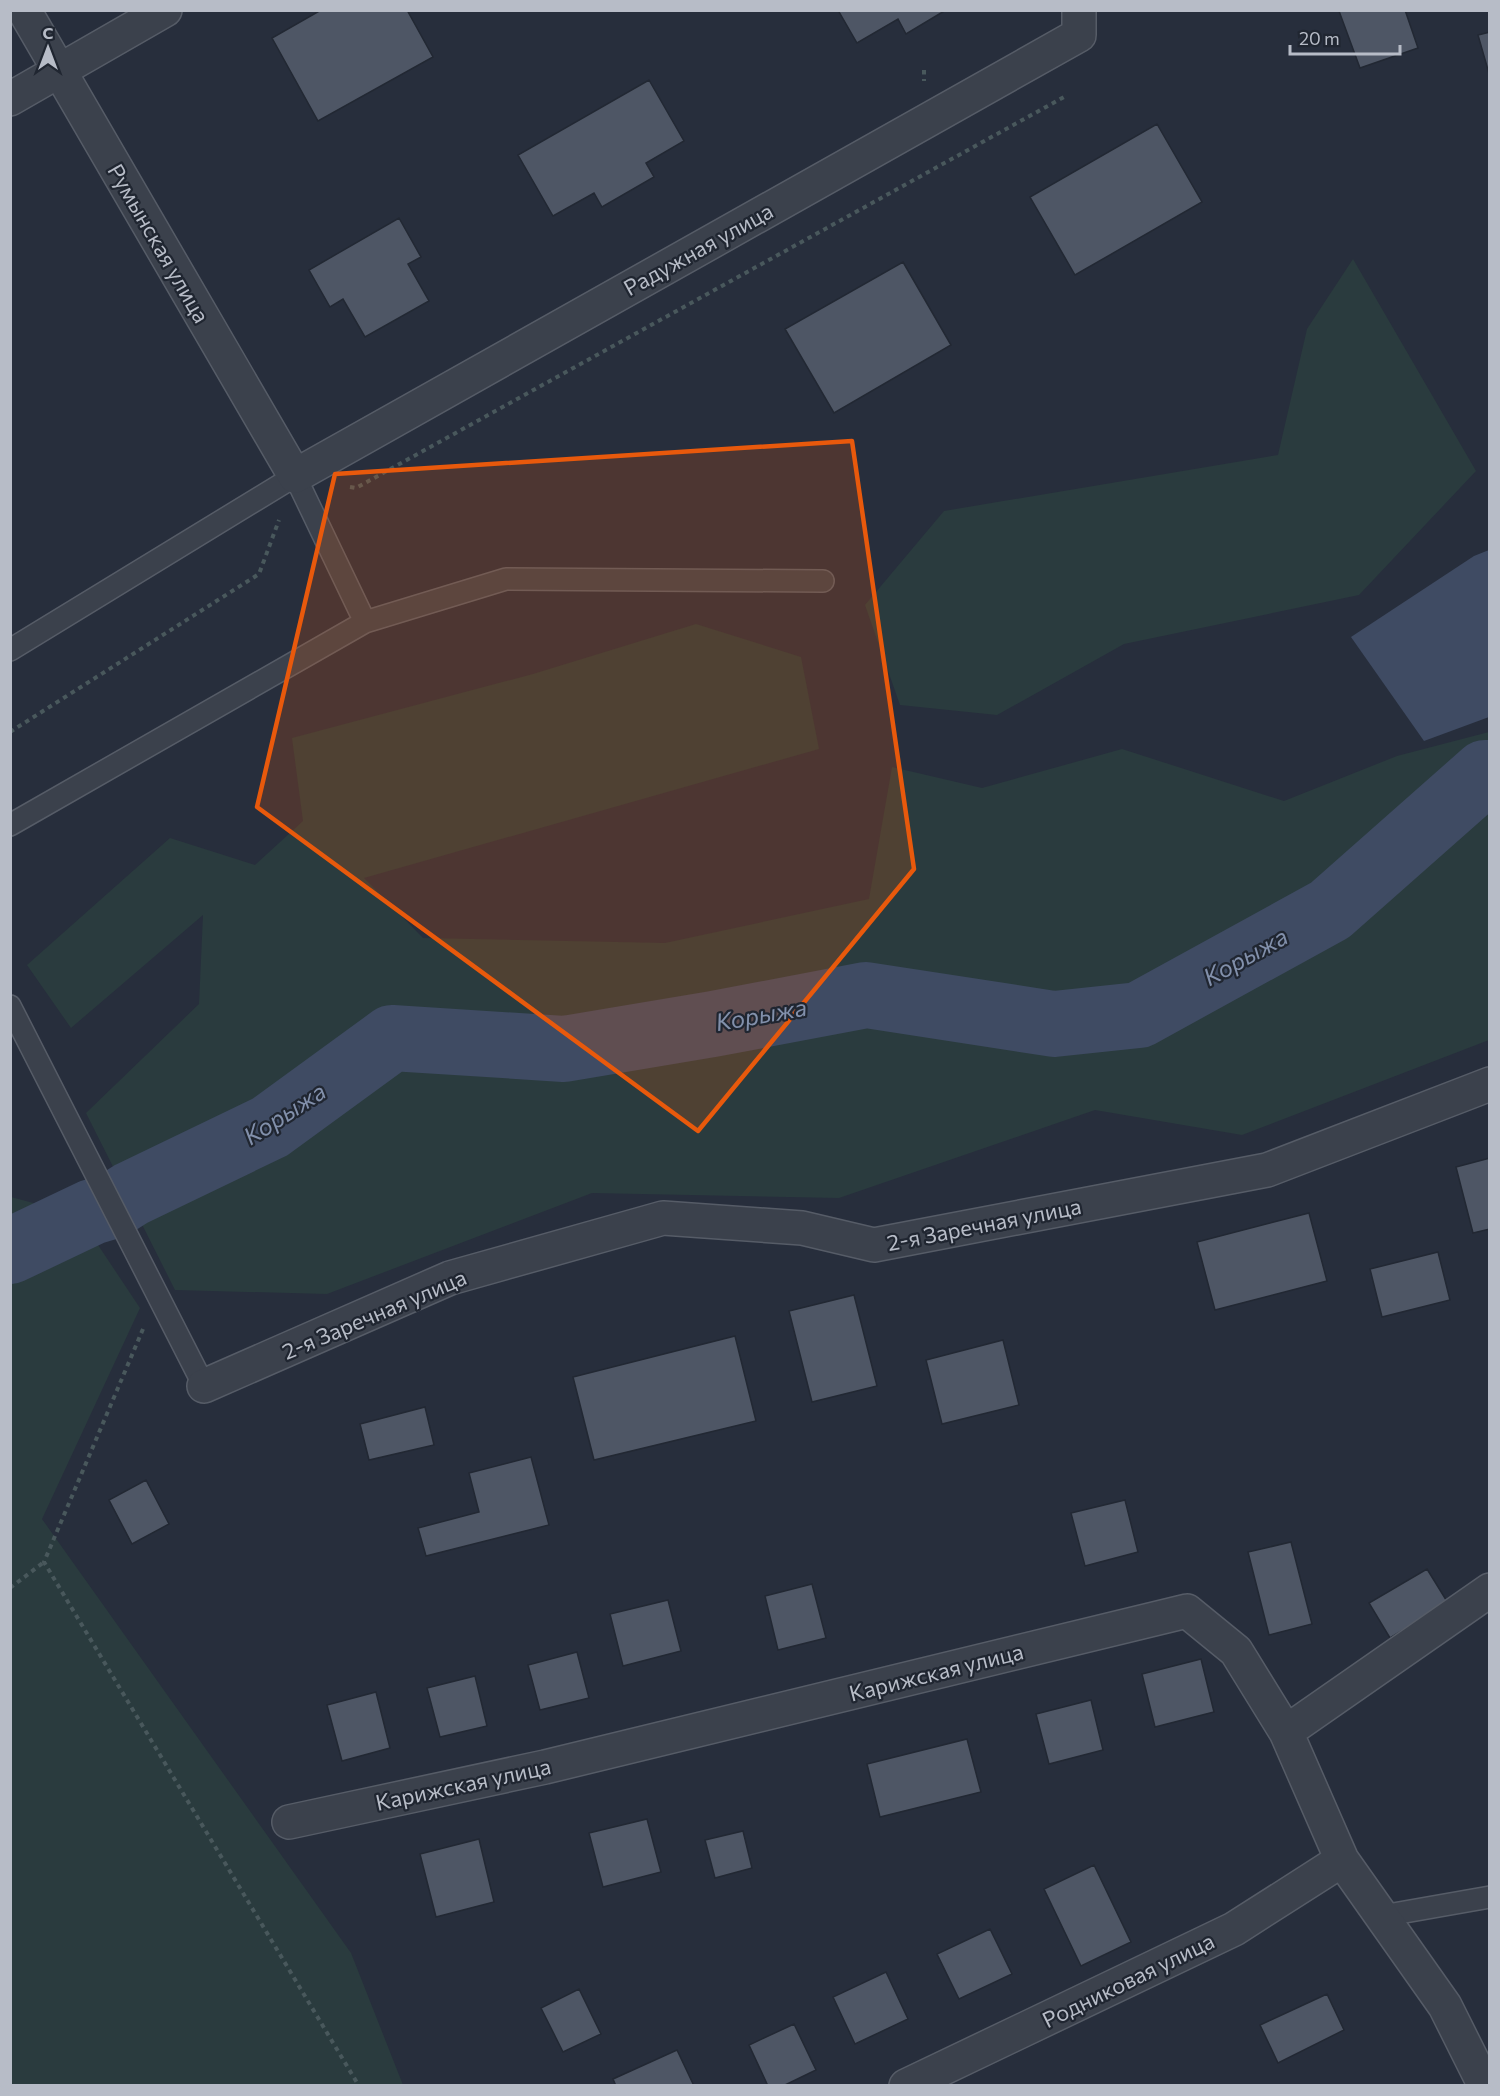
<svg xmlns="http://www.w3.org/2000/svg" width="1500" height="2096" viewBox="0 0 1500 2096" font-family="Commissioner,sans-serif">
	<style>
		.green { fill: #2a3b3e }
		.water { fill: #3f4b63 }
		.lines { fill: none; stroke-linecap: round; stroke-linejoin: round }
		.river { stroke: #3f4b63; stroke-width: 66 }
		.building { fill: #4e5665; stroke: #222833; stroke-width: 1.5 }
		.lane-casing { stroke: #565c67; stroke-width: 24 }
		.street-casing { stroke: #565c67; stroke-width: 36 }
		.path { stroke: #49585c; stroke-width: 4; stroke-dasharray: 4.5 4.5; stroke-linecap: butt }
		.lane { stroke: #3b414c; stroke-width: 21 }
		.street { stroke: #3b414c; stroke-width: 33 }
		.marked { fill: #e8590c; fill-opacity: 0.2; stroke: #e8590c; stroke-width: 4.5; stroke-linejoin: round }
		.labels { text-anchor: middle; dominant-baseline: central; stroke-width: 4.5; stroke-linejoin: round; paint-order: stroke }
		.street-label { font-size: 22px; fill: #b7bcc7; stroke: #202631 }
		.water-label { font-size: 24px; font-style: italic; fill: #8290ab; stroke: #202631 }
	</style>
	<rect width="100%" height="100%" fill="#272e3c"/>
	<path class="green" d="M 1353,259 L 1476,471 L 1359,595 L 1124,644 L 997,715 L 900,705 L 865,605 L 944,511 L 1278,455 L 1307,329 Z
		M 696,624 L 801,657 L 819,749 L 364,878 L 423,938 L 665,943 L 869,899 L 892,767 L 982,788 L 1122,749 L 1284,801 L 1397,756 L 1489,732 L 1489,1040 L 1242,1135 L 1095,1110 L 839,1198 L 592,1193 L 327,1294 L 175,1290 L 86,1113 L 199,1004 L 203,915 L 71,1028 L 27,965 L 170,838 L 255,865 L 303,821 L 292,738 L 533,674 Z
		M 11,1197 L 78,1215 L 140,1308 L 42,1519 L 351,1953 L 403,2085 L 11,2085 Z"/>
	<path class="water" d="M 1489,550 L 1489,717 L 1424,741 L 1351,637 L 1474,556 Z"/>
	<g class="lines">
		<path class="river" d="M 10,1251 L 92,1212 L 112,1206 L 131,1194 L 270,1127 L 392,1038 L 564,1049 L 713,1024 L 866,995 L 1054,1024 L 1139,1015 L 1330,910 L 1485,773 L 1490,773"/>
	</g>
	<path class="building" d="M 321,10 L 407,10 L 433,57 L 318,121 L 272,38 Z
		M 838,10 L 946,10 L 906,34 L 898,19 L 857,43 Z
		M 1405,10 L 1418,48 L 1360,68 L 1339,11 Z
		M 1490,32 L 1490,77 L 1478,35 Z
		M 649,80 L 684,141 L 646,163 L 654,177 L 602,207 L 594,193 L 553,216 L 518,155 Z
		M 1157,124 L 1202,202 L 1075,275 L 1030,197 Z
		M 399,218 L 421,257 L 408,264 L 429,301 L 365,337 L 343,299 L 330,307 L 309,270 Z
		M 903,262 L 951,345 L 834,413 L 785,329 Z
		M 1490,1158 L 1490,1229 L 1473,1233 L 1456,1167 Z
		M 1309,1213 L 1327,1281 L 1215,1310 L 1197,1242 Z
		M 1438,1252 L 1450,1300 L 1382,1317 L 1370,1269 Z
		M 854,1295 L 877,1386 L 812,1402 L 789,1311 Z
		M 735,1336 L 756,1421 L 594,1460 L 573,1377 Z
		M 1003,1340 L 1019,1405 L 942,1424 L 926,1360 Z
		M 425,1407 L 434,1445 L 369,1460 L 360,1424 Z
		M 531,1457 L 549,1525 L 426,1556 L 418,1528 L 479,1512 L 469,1473 Z
		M 146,1480 L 169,1524 L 132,1544 L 109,1500 Z
		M 1125,1500 L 1138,1552 L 1085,1566 L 1071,1513 Z
		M 1291,1542 L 1312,1624 L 1269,1635 L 1248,1552 Z
		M 1427,1569 L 1448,1603 L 1390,1638 L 1369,1603 Z
		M 812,1584 L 826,1638 L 778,1650 L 765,1596 Z
		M 668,1600 L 681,1651 L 623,1666 L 610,1614 Z
		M 577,1652 L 589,1698 L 540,1710 L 528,1665 Z
		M 1201,1659 L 1214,1712 L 1155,1727 L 1142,1674 Z
		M 475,1676 L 487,1726 L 440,1737 L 427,1688 Z
		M 376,1692 L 390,1748 L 342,1761 L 327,1705 Z
		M 1091,1700 L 1103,1750 L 1049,1764 L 1036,1714 Z
		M 967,1739 L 981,1792 L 880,1817 L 867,1764 Z
		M 647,1819 L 661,1872 L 603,1887 L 589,1833 Z
		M 743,1831 L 752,1868 L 715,1878 L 705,1840 Z
		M 479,1839 L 494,1902 L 436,1917 L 420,1854 Z
		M 1094,1865 L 1131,1942 L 1081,1966 L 1044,1889 Z
		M 990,1929 L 1012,1974 L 959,1999 L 937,1954 Z
		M 886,1972 L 908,2019 L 855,2044 L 833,1997 Z
		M 579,1989 L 601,2034 L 563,2052 L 541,2008 Z
		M 1327,1994 L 1344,2030 L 1278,2063 L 1260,2025 Z
		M 794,2024 L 816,2070 L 783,2086 L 768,2086 L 749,2045 Z
		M 677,2050 L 694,2086 L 616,2086 L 613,2079 Z"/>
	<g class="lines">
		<g class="lane-casing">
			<path id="lane" d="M 10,650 L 295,476 L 365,622
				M 10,825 L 365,622 L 506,579 L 823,581
				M 10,1006 L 204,1386
				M 1382,1916 L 1490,1897"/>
		</g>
		<g class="street-casing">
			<path id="street" d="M 24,10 L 295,476 L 1079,35 L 1079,10
				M 10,99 L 165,10
				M 204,1386 L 450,1278 L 663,1218 L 802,1228 L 874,1245 L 1267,1170 L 1490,1084
				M 1286,1732 L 1342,1860 L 1445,2006 L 1485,2086
				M 289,1822 L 545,1767 L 1187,1611 L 1236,1651 L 1286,1732 L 1490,1590
				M 906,2086 L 1234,1929 L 1342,1860"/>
		</g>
		<path class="path" d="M 924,70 L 924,81
			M 350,487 L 356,488 L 1064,97
			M 10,732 L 259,574 L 279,520
			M 143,1329 L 44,1562 L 359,2086
			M 10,1588 L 44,1562"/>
		<use href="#lane" class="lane"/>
		<use href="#street" class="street"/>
	</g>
	<path class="marked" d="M 852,441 L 914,869 L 698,1131 L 257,807 L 335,474 Z"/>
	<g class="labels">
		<g class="street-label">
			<text transform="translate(159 243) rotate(60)">Румынская улица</text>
			<text transform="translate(698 249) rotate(-29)">Радужная улица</text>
			<text transform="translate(984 1224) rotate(-11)">2-я Заречная улица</text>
			<text transform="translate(374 1314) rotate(-23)">2-я Заречная улица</text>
			<text transform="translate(936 1672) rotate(-14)">Карижская улица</text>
			<text transform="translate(463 1784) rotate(-12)">Карижская улица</text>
			<text transform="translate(1128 1980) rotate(-26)">Родниковая улица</text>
		</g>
		<g class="water-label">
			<text transform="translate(1245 956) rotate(-29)">Корыжа</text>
			<text transform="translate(761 1014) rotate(-10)">Корыжа</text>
			<text transform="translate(284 1113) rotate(-33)">Корыжа</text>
		</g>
	</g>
	<rect width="1500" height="2096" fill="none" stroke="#b7bcc7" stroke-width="24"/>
	<g transform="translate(48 48)" stroke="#202631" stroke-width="4.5" paint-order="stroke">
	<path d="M0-4.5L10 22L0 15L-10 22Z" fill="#b7bcc7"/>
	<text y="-9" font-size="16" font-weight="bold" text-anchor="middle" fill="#b7bcc7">С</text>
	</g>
	<path d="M1290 45v9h110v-9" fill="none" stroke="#b7bcc7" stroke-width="3"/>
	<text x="1299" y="45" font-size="18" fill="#b7bcc7" stroke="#202631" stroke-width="4.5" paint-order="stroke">20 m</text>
</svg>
